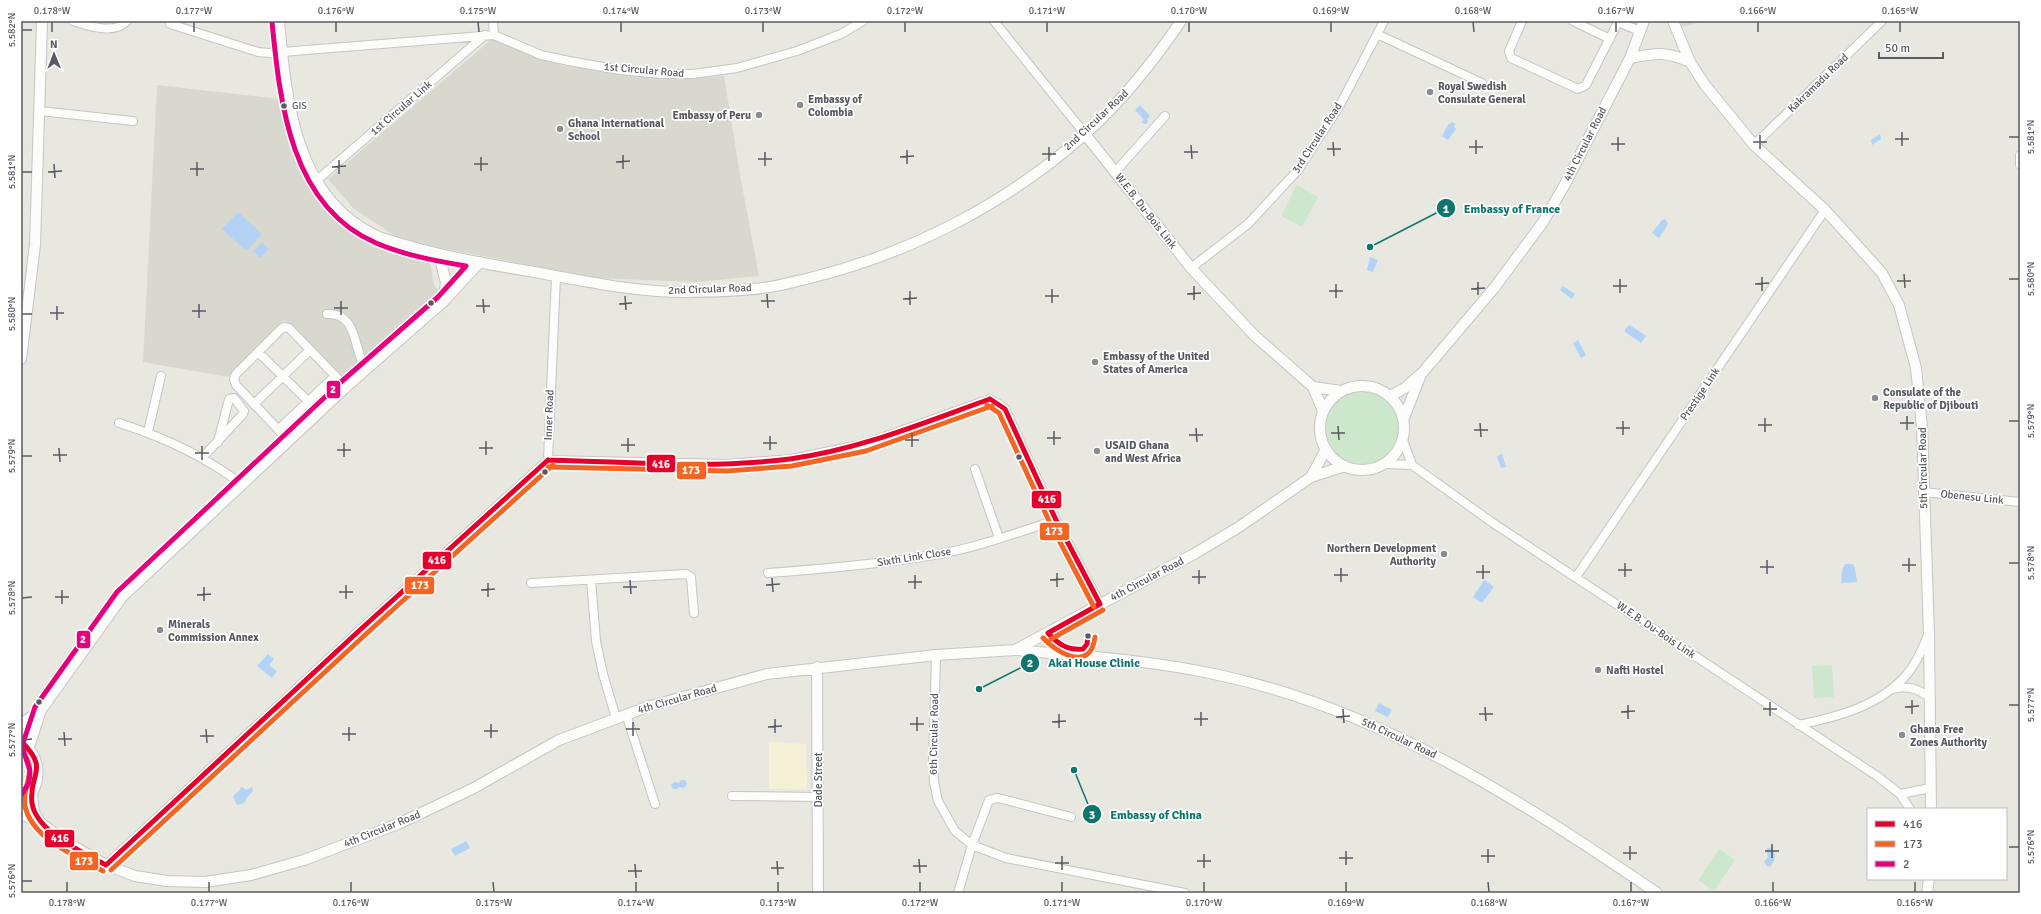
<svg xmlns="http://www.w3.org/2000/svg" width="2041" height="914" viewBox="0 0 2041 914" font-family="Signika,sans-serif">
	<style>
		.commercial { fill: #f5f1d7 }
		.education { fill: #d9d8ce }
		.green { fill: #cde7cc }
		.water { fill: #b2d2f6 }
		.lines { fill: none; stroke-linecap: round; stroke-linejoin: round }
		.minor-casing { stroke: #c5c6c5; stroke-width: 10 }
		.tertiary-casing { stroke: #c5c6c5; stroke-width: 12 }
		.minor { stroke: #fcfcfa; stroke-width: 8 }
		.tertiary { stroke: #fcfcfa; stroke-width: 10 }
		.bus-1-casing { stroke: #fff; stroke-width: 8 }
		.bus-2-casing { stroke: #fff; stroke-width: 8 }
		.bus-3-casing { stroke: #fff; stroke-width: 8 }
		.bus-1 { stroke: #e4002b; stroke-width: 5 }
		.bus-2 { stroke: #f26522; stroke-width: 5 }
		.bus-3 { stroke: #e5007d; stroke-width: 5 }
		.ticks { fill: none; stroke: #575a61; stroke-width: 1.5 }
		.poi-dot { fill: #8a8c8d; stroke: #fff; stroke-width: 1.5 }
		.bus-dot { fill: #575a61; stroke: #fff; stroke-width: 1.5 }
		.labels { text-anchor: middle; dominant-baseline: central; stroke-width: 3.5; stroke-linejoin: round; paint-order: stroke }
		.bus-label { font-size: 10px; fill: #575a61; stroke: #fff; text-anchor: start }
		.street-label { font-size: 11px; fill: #575a61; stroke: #fff }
		.poi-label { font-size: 11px; font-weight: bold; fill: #575a61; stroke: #fff; text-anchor: start }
		.leader { fill: none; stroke: #0f766e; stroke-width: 1.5 }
		.callout-dot { fill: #0f766e; stroke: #fff; stroke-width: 1.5 }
		.mark-label { font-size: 12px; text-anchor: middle; font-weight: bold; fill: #fff }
		.callout-label { font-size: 12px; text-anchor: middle; font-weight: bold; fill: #0f766e; stroke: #fff; stroke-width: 3.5; stroke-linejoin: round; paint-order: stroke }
		.line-badge { stroke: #fff; stroke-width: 1.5 }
		.badge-label { font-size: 11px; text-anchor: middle; font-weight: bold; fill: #fff }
		.neatline { fill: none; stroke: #575a61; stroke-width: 1.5 }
		.ticks-label { font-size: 10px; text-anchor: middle; fill: #575a61 }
	</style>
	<rect width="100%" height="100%" fill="#e8e8e0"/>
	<path class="commercial" d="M 769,742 L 806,744 L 807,789 L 769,789 Z"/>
	<path class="education" d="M 1680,21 L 1703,21 L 1682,27 Z
		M 492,39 L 564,66 L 683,79 L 724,76 L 741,180 L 759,276 L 696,282 L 596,278 L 446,249 L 398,238 L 353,208 L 328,179 Z
		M 157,85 L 280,99 L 282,115 L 301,163 L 328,206 L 358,235 L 430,262 L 434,285 L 441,294 L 343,377 L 284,320 L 228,377 L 143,362 Z"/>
	<path class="green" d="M 1297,185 L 1318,197 L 1302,227 L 1281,216 Z
		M1324 427a39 39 0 1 1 78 0a39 39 0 1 1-78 0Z
		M 1832,665 L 1834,697 L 1814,698 L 1812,666 Z
		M 1719,849 L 1735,860 L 1714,891 L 1698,880 Z"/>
	<path class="water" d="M 1140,105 L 1150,116 L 1147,119 L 1148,123 L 1146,124 L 1142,123 L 1143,119 L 1135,110 Z
		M 1452,122 L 1455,124 L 1454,127 L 1456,129 L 1448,140 L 1442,136 L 1448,125 Z
		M 1880,134 L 1881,139 L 1872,145 L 1871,140 Z
		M 238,212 L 262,234 L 246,251 L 222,229 Z
		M 1662,220 L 1665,219 L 1668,224 L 1659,238 L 1652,233 Z
		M 262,242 L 269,249 L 260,258 L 253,251 Z
		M 1370,257 L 1378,260 L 1373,272 L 1367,270 Z
		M 1563,286 L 1575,294 L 1572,299 L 1560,290 Z
		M 1630,325 L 1646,336 L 1641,343 L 1625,332 L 1625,329 Z
		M 1578,340 L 1586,355 L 1581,358 L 1573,343 Z
		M 1502,454 L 1506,467 L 1501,468 L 1497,456 Z
		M 1845,564 L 1853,564 L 1855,569 L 1857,582 L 1841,583 L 1842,570 Z
		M 1484,580 L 1494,587 L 1482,603 L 1473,597 Z
		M 268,654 L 274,659 L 269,665 L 277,671 L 272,678 L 257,666 Z
		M 1379,703 L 1392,710 L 1388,717 L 1375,711 Z
		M 681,780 L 685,780 L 687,784 L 684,788 L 679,787 L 678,789 L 673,789 L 671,785 L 674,782 L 679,783 Z
		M 241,786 L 246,790 L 252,787 L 253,791 L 248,796 L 244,803 L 237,805 L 233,796 L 240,790 Z
		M 466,841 L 470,848 L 455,856 L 451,849 Z
		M 1772,847 C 1776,856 1776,859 1770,867 L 1767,866 L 1764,862 L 1768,857 L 1766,849 Z"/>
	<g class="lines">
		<g class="minor-casing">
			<path id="minor" d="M 73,21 C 88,26 115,35 127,21
				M 493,21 L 494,35
				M 994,21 L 1085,134
				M 1522,21 L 1509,51 L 1511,58 L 1578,89 L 1586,85 L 1618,22 L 1640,31
				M 1573,21 L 1610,39
				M 170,24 L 258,52 L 269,53 L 494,35 L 541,55 L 569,61 L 620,70 L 662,74 L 693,74 L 737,68 L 797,51 L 841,34 L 863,21
				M 1377,34 L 1482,83
				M 40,111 L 133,121
				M 1754,145 L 1882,21
				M 2020,155 L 2020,165
				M 1116,171 L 1165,116
				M 316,181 L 485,35
				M 1191,268 L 1248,224 L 1298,170 L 1340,105 L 1384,21
				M 327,314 C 359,312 353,352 366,369
				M 258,352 L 308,401
				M 255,403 L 310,350
				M 119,423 C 163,437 205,456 241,484
				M 279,429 L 335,376
				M 148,432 L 161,376
				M 1403,440 L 1412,465 L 1493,523 L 1877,776 L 1900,794 L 1910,809
				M 289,441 L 236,385 L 234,379 L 236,374 L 280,330 L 284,327 L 289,328 L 346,387
				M 202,458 L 243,414 L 244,411 L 234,398 L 229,399 L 218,442
				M 548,460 L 727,464 L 791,459 L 864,444 L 990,399 L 999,404 L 1005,409 L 1056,520 L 1100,604
				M 1384,464 L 1412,465
				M 975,469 L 999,538
				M 1923,492 L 2020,502
				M 768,573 C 824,569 879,564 934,555 C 976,548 1016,533 1056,520
				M 1576,577 L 1825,210
				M 591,580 L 596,641 L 603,674 L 616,718
				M 531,583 L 686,574 L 691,577 L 694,613
				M 936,655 L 933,764 L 934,782 L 938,801 L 955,831 L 972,845 L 1006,858 L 1185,893
				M 1892,689 C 1908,685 1917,689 1930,697
				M 626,714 L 655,804
				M 1798,725 C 1837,717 1881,706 1908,673 C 1917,662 1923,648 1928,635
				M 1900,794 L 1931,788
				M 732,796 L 818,797
				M 106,865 L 361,629 L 548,460 L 556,276
				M 958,893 L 972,845 L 989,800 L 998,798 L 1071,817"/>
		</g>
		<g class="tertiary-casing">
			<path id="tertiary" d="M 279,21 C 286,99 295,199 377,236 C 389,241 403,244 416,248 C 453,258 491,265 529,271 C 580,280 632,292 684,292 C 711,292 743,291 770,287 C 783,285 797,281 810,278 C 911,253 1006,204 1084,135 C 1122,102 1153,62 1181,21
				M 1673,21 L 1690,62 L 1705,85 L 1754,145 L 1825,210 L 1856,244 L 1882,273 L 1899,305 L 1916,368 L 1922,427 L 1929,634 L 1931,809
				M 1630,58 C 1656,53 1665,51 1690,62
				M 1085,134 L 1191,268 L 1255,336 L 1313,387 L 1323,411
				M 439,254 L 446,283 L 443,302
				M 21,359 L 35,245 L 42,21
				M1320 428a42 42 0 1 1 84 0a42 42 0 1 1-84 0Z
				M 1313,387 L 1341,391
				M 1390,396 L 1405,388 L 1423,372 L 1495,287 L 1543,222 L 1564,186 L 1630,58 L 1644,21
				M 1404,418 L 1420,377
				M 1311,477 L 1326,449
				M 1016,650 C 1082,656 1149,660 1214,674 C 1379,708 1520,800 1657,893
				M 817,667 L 818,893
				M 21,724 L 41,710
				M 21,741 C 43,758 43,787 21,805
				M 29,747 L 41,710 L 122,597 L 346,387 L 443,302 L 480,262
				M 32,794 L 34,812 L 40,822
				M 21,814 L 42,824 L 68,843 L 106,865 L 135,876 L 167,881 L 205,882 L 251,875 L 304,860 L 398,824 L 472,789 L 559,740 L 647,707 L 767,674 L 936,655 L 1015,650 L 1194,554 L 1239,527 L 1311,477 L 1345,466
				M 1927,893 L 1929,879"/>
		</g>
		<use href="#minor" class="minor"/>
		<use href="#tertiary" class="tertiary"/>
		<g class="bus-1-casing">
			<path id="bus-1" d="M 990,399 L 1005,409 L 1056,520 L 1100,604
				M 548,460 C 628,462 710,469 790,459 C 859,450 925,422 990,399
				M 1048,633 L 1100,604
				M 1048,633 C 1058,644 1068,651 1083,649 L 1087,644 L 1088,636
				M 21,741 C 51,771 28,773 32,803 C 36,832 84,853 106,865
				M 106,865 L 361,629 L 548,460"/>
		</g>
		<g class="bus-2-casing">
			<path id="bus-2" d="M 987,405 L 999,413 L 1050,523 L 1094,607
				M 548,467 L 727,471 L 792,466 L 866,451 L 992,406
				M 1043,638 C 1058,654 1091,672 1095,637
				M 1051,639 L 1103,610
				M 21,751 C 40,770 21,785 25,806 C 32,839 76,856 103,871
				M 111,870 L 366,634 L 553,465"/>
		</g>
		<g class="bus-3-casing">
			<path id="bus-3" d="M 21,795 L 29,783 L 30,771 L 22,746 L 35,707 L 117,592 L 341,382 L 438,297 L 466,266 C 436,261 404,255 376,243 C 290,206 280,102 272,22"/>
		</g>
		<use href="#bus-1" class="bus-1"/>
		<use href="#bus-2" class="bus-2"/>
		<use href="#bus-3" class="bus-3"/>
	</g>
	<path class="ticks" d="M 52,22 L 52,32M 194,22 L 194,32M 336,22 L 336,32M 478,22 L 479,32M 621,22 L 621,32M 763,22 L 763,32M 905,22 L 905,32M 1047,22 L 1047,32M 1189,22 L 1189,32M 1331,22 L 1331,32M 1473,22 L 1474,32M 1616,22 L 1616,32M 1758,22 L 1758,32M 1900,22 L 1900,32M 22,30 L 32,30M 1902,132 L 1902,146M 1760,135 L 1760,149M 1618,137 L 1618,151M 2009,137 L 2019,137M 1895,139 L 1909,139M 1476,140 L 1476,154M 1333,142 L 1334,156M 1753,142 L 1767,142M 1611,144 L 1625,144M 1191,145 L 1192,159M 1049,147 L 1049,161M 1469,147 L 1483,147M 1327,149 L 1341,149M 907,150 L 907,164M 765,152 L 765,166M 1184,152 L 1198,152M 1042,154 L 1056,154M 623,155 L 623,169M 481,157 L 481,171M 900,157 L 914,156M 758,159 L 772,159M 339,160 L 339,174M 197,162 L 197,176M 616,162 L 630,161M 54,164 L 55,178M 474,164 L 488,164M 332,167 L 346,166M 190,169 L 204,169M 22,172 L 32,172M 48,172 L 62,171M 1904,274 L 1905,288M 1762,277 L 1762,291M 1620,279 L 1620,293M 2009,279 L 2019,279M 1897,281 L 1911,281M 1478,282 L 1478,295M 1336,284 L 1336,298M 1755,284 L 1769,283M 1194,286 L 1194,300M 1613,286 L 1627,286M 1052,289 L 1052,303M 1471,289 L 1485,288M 910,291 L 910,305M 1329,291 L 1343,291M 767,294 L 768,308M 1187,294 L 1201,293M 625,296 L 626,310M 1045,296 L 1059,296M 483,299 L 484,313M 903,299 L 917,298M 341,301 L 341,315M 761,301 L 775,301M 199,304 L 199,318M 619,304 L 632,303M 57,306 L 57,320M 476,306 L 490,306M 334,308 L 348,308M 192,311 L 206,311M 50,313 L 64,313M 22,314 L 32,314M 1907,416 L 1907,430M 1765,418 L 1765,432M 1623,421 L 1623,435M 2009,421 L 2019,421M 1480,423 L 1481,437M 1900,423 L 1914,423M 1758,425 L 1772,425M 1338,426 L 1339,440M 1196,428 L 1197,442M 1616,428 L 1630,428M 1474,430 L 1488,430M 1054,431 L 1054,445M 912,433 L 912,447M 1331,433 L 1345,433M 1189,435 L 1203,435M 770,436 L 770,450M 628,438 L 628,452M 1047,438 L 1061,438M 905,440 L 919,440M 486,441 L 486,455M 344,443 L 344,457M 763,443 L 777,443M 621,445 L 635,445M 202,446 L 202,460M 59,448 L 60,462M 479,448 L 493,448M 337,450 L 351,450M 195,453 L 209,453M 53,455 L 67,455M 22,456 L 32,456M 1909,558 L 1909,572M 1767,560 L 1767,574M 1625,563 L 1625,577M 2009,563 L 2019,563M 1483,565 L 1483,579M 1902,565 L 1916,565M 1760,567 L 1774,567M 1341,568 L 1341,582M 1199,570 L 1199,584M 1618,570 L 1632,570M 1476,572 L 1490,572M 1057,573 L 1057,587M 915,575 L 915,589M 1334,575 L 1348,575M 1192,577 L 1206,577M 772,578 L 773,592M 630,580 L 631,594M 1050,580 L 1064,579M 908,582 L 922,582M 488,583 L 488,597M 346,585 L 346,599M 766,585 L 780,584M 204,587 L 204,601M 623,587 L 637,587M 62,590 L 62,604M 481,590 L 495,589M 339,592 L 353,592M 197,595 L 211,594M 55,597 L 69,597M 22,598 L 32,597M 1912,700 L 1912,714M 1770,702 L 1770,716M 1628,705 L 1628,719M 2009,705 L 2019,705M 1485,707 L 1486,721M 1905,707 L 1919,706M 1343,709 L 1344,723M 1763,709 L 1777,709M 1201,712 L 1201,726M 1621,712 L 1635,711M 1059,714 L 1059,728M 1479,714 L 1493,714M 917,717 L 917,731M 1336,717 L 1350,716M 775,719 L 775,733M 1194,719 L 1208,719M 633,722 L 633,736M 1052,722 L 1066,721M 491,724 L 491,738M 910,724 L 924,724M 349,727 L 349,741M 768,727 L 782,726M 206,729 L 207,743M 626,729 L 640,729M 484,731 L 498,731M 64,732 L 65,746M 342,734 L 356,734M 200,736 L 214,736M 58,739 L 72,739M 22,740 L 32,739M 1772,844 L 1772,858M 1630,846 L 1630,860M 2009,847 L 2019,847M 1488,849 L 1488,863M 1346,851 L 1346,865M 1765,851 L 1779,851M 1623,853 L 1637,853M 1204,854 L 1204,868M 1062,856 L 1062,870M 1481,856 L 1495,856M 1339,858 L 1353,858M 919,859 L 920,873M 777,861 L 778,875M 1197,861 L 1211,861M 1055,863 L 1069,863M 635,864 L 636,878M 913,866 L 927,866M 771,868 L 784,868M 628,871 L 642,871M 22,881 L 32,881M 67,882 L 67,892M 209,882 L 209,892M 351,882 L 351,892M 493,882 L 494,892M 636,882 L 636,892M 778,882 L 778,892M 920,882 L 920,892M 1062,882 L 1062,892M 1204,882 L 1204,892M 1346,882 L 1346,892M 1488,882 L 1489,892M 1631,882 L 1631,892M 1773,882 L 1773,892M 1915,882 L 1915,892"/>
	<g class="poi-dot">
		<circle cx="1430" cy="92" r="4"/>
		<circle cx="800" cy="105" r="4"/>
		<circle cx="759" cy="115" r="4"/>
		<circle cx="560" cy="129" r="4"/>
		<circle cx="1095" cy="362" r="4"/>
		<circle cx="1875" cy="398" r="4"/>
		<circle cx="1097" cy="451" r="4"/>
		<circle cx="1444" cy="554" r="4"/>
		<circle cx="160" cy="630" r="4"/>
		<circle cx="1598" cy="670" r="4"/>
		<circle cx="1902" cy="735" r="4"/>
	</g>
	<g class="bus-dot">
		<circle cx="284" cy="106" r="3.5"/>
		<circle cx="431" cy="303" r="3.5"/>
		<circle cx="1019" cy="457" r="3.5"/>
		<circle cx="545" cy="472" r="3.5"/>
		<circle cx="1088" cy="636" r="3.5"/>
		<circle cx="39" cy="702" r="3.5"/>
	</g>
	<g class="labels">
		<g class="bus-label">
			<text x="292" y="106">GIS</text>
		</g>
		<g class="street-label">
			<text transform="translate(644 70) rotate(5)">1st Circular Road</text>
			<text transform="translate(1818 83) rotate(-44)">Kakramadu Road</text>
			<text transform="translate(401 108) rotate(-41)">1st Circular Link</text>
			<text transform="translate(1096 120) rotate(-43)">2nd Circular Road</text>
			<text transform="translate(1317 138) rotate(-57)">3rd Circular Road</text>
			<text transform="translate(1585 144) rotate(-63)">4th Circular Road</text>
			<text transform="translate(1146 211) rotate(52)">W.E.B. Du-Bois Link</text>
			<text transform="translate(710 289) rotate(-2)">2nd Circular Road</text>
			<text transform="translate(1700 394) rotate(-56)">Prestige Link</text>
			<text transform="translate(549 415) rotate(-88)">Inner Road</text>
			<text transform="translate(1923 468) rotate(-91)">5th Circular Road</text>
			<text transform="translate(1972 497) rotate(6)">Obenesu Link</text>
			<text transform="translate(914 557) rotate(-9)">Sixth Link Close</text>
			<text transform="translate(1147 579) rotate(-28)">4th Circular Road</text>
			<text transform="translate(1656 630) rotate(34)">W.E.B. Du-Bois Link</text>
			<text transform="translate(677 699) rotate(-16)">4th Circular Road</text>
			<text transform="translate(934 734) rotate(-89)">6th Circular Road</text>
			<text transform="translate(1399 738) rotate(25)">5th Circular Road</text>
			<text transform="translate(818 780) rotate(-90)">Dade Street</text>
			<text transform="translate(382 829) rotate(-22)">4th Circular Road</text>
		</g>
		<g class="poi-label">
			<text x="1438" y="86">Royal Swedish<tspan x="1438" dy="13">Consulate General</tspan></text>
			<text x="808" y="99">Embassy of<tspan x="808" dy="13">Colombia</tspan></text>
			<text x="751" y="115" text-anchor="end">Embassy of Peru</text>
			<text x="568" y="123">Ghana International<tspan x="568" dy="13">School</tspan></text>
			<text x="1103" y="356">Embassy of the United<tspan x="1103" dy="13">States of America</tspan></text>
			<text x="1883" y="392">Consulate of the<tspan x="1883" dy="13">Republic of Djibouti</tspan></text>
			<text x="1105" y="445">USAID Ghana<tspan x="1105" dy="13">and West Africa</tspan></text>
			<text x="1436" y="548" text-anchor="end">Northern Development<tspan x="1436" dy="13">Authority</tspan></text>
			<text x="168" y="624">Minerals<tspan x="168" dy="13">Commission Annex</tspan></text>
			<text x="1606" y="670">Nafti Hostel</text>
			<text x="1910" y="729">Ghana Free<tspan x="1910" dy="13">Zones Authority</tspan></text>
		</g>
	</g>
	<path class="leader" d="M1370 247L1446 208M979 689L1030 663M1074 770L1092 814"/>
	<g class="callout-dot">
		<circle cx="1370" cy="247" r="4"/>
		<circle cx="979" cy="689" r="4"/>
		<circle cx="1074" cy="770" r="4"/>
		<circle cx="1446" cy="208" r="10"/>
		<circle cx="1030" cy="663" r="10"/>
		<circle cx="1092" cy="814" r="10"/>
	</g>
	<g class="mark-label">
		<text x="1446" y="213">1</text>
		<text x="1030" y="667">2</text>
		<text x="1092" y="819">3</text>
	</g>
	<g class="callout-label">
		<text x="1512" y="213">Embassy of France</text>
		<text x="1094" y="667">Akai House Clinic</text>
		<text x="1156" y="819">Embassy of China</text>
	</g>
	<g class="line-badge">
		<rect x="326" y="380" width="15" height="19" rx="4" fill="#e5007d"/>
		<rect x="646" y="454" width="30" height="19" rx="4" fill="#e4002b"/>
		<rect x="676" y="461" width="31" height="19" rx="4" fill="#f26522"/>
		<rect x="1031" y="490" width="31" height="19" rx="4" fill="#e4002b"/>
		<rect x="1039" y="522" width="31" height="19" rx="4" fill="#f26522"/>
		<rect x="422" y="551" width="30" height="19" rx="4" fill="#e4002b"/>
		<rect x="404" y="576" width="31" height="19" rx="4" fill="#f26522"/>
		<rect x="76" y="630" width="15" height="19" rx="4" fill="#e5007d"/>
		<rect x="44" y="829" width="31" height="19" rx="4" fill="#e4002b"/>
		<rect x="69" y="851" width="30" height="20" rx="4" fill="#f26522"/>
	</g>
	<g class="badge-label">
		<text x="333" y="393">2</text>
		<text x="661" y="468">416</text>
		<text x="691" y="474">173</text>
		<text x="1047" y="503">416</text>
		<text x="1054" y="535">173</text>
		<text x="437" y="564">416</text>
		<text x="420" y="589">173</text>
		<text x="83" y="643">2</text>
		<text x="60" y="842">416</text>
		<text x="84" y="865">173</text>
	</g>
	<rect width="2041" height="914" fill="none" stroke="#ffffff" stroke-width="44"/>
	<rect x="1867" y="808" width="140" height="72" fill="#ffffff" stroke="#bcbdc0"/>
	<rect x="1875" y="821" width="20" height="6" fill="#e4002b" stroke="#bcbdc0"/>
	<text x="1903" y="828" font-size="12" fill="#575a61">416</text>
	<rect x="1875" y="841" width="20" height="6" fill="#f26522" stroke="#bcbdc0"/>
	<text x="1903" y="848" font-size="12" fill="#575a61">173</text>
	<rect x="1875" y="861" width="20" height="6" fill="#e5007d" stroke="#bcbdc0"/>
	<text x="1903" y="868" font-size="12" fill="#575a61">2</text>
	<g transform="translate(54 54) rotate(359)" stroke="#ffffff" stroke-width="3" paint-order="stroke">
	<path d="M0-3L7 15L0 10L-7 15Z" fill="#575a61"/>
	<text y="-6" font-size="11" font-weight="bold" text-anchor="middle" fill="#575a61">N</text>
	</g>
	<path d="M1879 52v6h64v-6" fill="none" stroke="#575a61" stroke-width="2"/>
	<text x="1885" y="52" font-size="12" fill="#575a61" stroke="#ffffff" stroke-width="3" paint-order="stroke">50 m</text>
	<rect x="22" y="22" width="1997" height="870" class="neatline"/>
	<g class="ticks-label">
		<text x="52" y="14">0.178°W</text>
		<text x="194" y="14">0.177°W</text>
		<text x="336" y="14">0.176°W</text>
		<text x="478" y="14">0.175°W</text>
		<text x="621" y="14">0.174°W</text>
		<text x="763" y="14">0.173°W</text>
		<text x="905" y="14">0.172°W</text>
		<text x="1047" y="14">0.171°W</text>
		<text x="1189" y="14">0.170°W</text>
		<text x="1331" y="14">0.169°W</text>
		<text x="1473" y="14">0.168°W</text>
		<text x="1616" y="14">0.167°W</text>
		<text x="1758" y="14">0.166°W</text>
		<text x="1900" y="14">0.165°W</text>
		<text transform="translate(11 30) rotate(-90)" y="4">5.582°N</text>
		<text transform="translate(2030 137) rotate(-90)" y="4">5.581°N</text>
		<text transform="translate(11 172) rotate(-90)" y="4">5.581°N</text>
		<text transform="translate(2030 279) rotate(-90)" y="4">5.580°N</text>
		<text transform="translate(11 314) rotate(-90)" y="4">5.580°N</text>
		<text transform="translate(2030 421) rotate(-90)" y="4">5.579°N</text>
		<text transform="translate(11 456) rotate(-90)" y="4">5.579°N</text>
		<text transform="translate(2030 563) rotate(-90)" y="4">5.578°N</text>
		<text transform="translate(11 598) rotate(-90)" y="4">5.578°N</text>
		<text transform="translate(2030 705) rotate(-90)" y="4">5.577°N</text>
		<text transform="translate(11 740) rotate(-90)" y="4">5.577°N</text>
		<text transform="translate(2030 847) rotate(-90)" y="4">5.576°N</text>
		<text transform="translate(11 881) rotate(-90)" y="4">5.576°N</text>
		<text x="67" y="906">0.178°W</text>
		<text x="209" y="906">0.177°W</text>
		<text x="351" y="906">0.176°W</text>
		<text x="494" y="906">0.175°W</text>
		<text x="636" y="906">0.174°W</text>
		<text x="778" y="906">0.173°W</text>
		<text x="920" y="906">0.172°W</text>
		<text x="1062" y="906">0.171°W</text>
		<text x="1204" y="906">0.170°W</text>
		<text x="1346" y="906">0.169°W</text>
		<text x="1489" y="906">0.168°W</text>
		<text x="1631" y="906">0.167°W</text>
		<text x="1773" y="906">0.166°W</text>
		<text x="1915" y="906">0.165°W</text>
	</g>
</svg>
